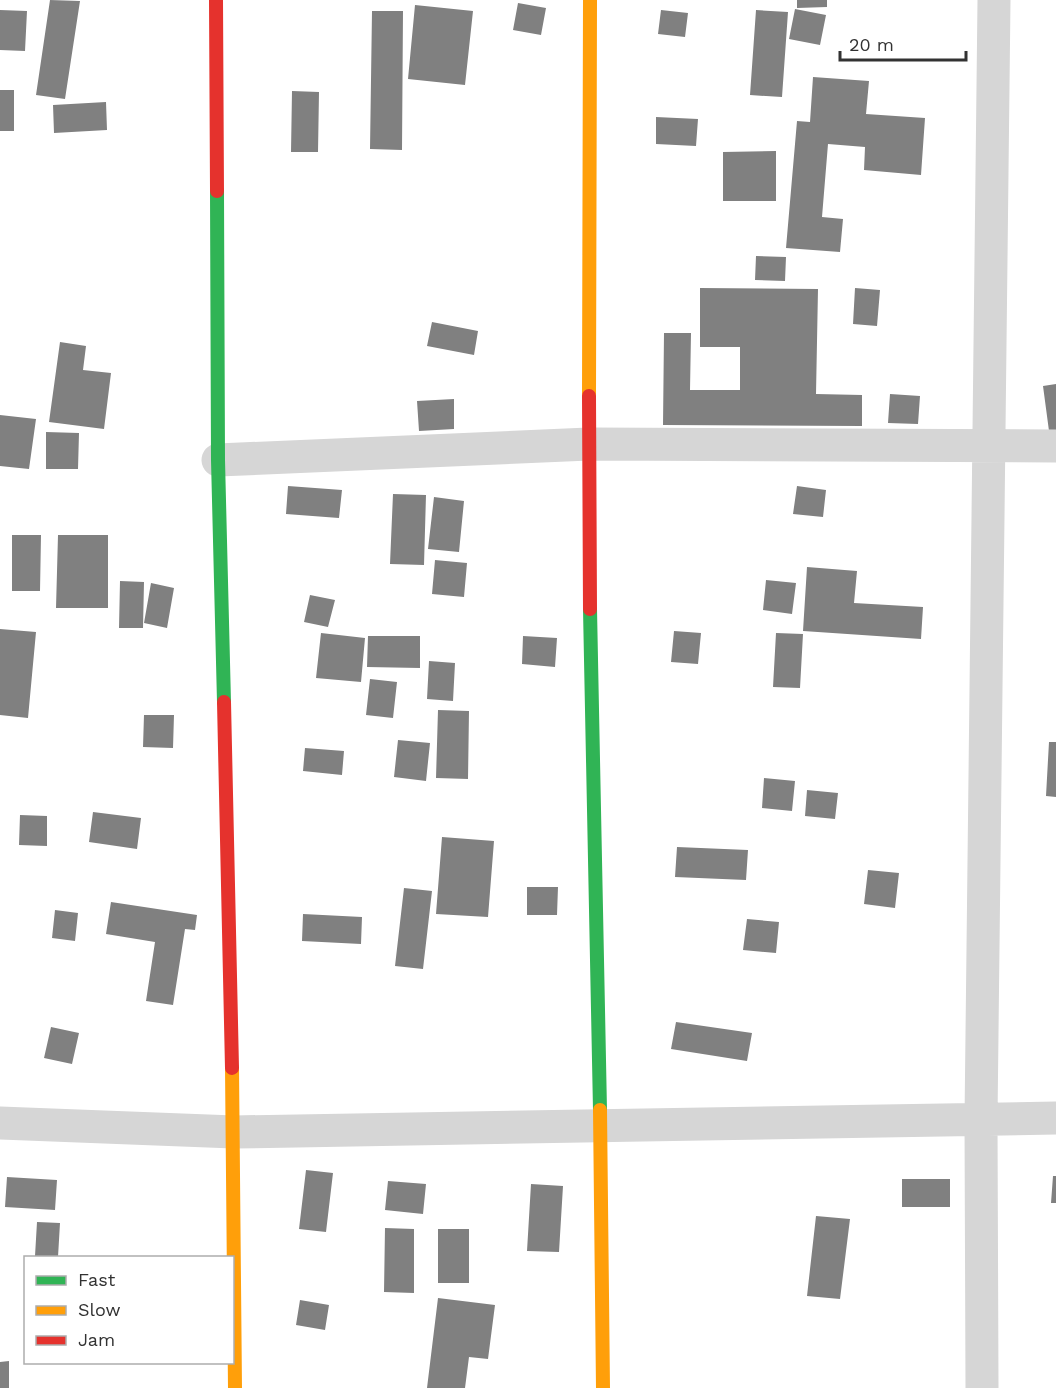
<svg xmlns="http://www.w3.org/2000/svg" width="1056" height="1388" viewBox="0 0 1056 1388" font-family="'Work Sans',sans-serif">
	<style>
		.building { fill: #808080 }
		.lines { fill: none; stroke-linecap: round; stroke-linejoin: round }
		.street { stroke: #d6d6d6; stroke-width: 33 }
		.fast { stroke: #30b455; stroke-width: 14 }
		.slow { stroke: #ff9f0a; stroke-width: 14 }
		.jam { stroke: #e5322d; stroke-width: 14 }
	</style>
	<rect width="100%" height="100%" fill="#fff"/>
	<path class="building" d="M 50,0 L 80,1 L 65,99 L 36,95 Z
		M 797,0 L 827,0 L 827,7 L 797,8 Z
		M 518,3 L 546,8 L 541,35 L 513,30 Z
		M 415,5 L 473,11 L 465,85 L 408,79 Z
		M 795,9 L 826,15 L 820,45 L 789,39 Z
		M 0,10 L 27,11 L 25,51 L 0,50 Z
		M 661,10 L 688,13 L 685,37 L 658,34 Z
		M 756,10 L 788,12 L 782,97 L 750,95 Z
		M 372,11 L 403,11 L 402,150 L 370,149 Z
		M 813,77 L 869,81 L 866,114 L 925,118 L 921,175 L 864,170 L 865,147 L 828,144 L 822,217 L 843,219 L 840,252 L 786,248 L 797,121 L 810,122 Z
		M 0,90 L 14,90 L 14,131 L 0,131 Z
		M 292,91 L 319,92 L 318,152 L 291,152 Z
		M 106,102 L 107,130 L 54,133 L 53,105 Z
		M 656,117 L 698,119 L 696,146 L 656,144 Z
		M 776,151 L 776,201 L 723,201 L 723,152 Z
		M 756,256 L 786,257 L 785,281 L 755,280 Z
		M 700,288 L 818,289 L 816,394 L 862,395 L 862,426 L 663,425 L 664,333 L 691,333 L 690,390 L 740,390 L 740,347 L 700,347 Z
		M 855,288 L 880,290 L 877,326 L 853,324 Z
		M 432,322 L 478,331 L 474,355 L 427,346 Z
		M 60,342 L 86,346 L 83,370 L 111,373 L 104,429 L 49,422 Z
		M 1056,384 L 1056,430 L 1049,431 L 1043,386 Z
		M 890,394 L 920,396 L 918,424 L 888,423 Z
		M 454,399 L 454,429 L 419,431 L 417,401 Z
		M 0,415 L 36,419 L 29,469 L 0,466 Z
		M 46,432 L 79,433 L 78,469 L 46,469 Z
		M 288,486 L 342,490 L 339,518 L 286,514 Z
		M 797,486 L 826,490 L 823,517 L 793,514 Z
		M 393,494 L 426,495 L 424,565 L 390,564 Z
		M 434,497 L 464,501 L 459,552 L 428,549 Z
		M 12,535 L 41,535 L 40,591 L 12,591 Z
		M 58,535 L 108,535 L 108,608 L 56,608 Z
		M 435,560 L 467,563 L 464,597 L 432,594 Z
		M 807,567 L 857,571 L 854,603 L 923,607 L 921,639 L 803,631 Z
		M 766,580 L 796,583 L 792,614 L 763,610 Z
		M 120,581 L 144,582 L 143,628 L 119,628 Z
		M 151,583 L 174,588 L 167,628 L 144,623 Z
		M 310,595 L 335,600 L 328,627 L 304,622 Z
		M 0,629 L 36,632 L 28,718 L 0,715 Z
		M 674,631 L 701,633 L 698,664 L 671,662 Z
		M 321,633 L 365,638 L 361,682 L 316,678 Z
		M 776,633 L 803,634 L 800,688 L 773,687 Z
		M 368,636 L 420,636 L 420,668 L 367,667 Z
		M 523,636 L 557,638 L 555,667 L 522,664 Z
		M 429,661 L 455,663 L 453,701 L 427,699 Z
		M 370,679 L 397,682 L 393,718 L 366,715 Z
		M 438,710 L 469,711 L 468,779 L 436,778 Z
		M 144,715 L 174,715 L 173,748 L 143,747 Z
		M 398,740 L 430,743 L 426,781 L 394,777 Z
		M 1049,742 L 1056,742 L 1056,797 L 1046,796 Z
		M 305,748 L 344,751 L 342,775 L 303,771 Z
		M 764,778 L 795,781 L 792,811 L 762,808 Z
		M 807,790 L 838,793 L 835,819 L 805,816 Z
		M 93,812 L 141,818 L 137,849 L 89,842 Z
		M 20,815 L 47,816 L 47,846 L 19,845 Z
		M 442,837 L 494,841 L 488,917 L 436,914 Z
		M 677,847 L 748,850 L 746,880 L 675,877 Z
		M 868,870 L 899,873 L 895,908 L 864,904 Z
		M 527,887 L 558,887 L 557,915 L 527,915 Z
		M 404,888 L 432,891 L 423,969 L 395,966 Z
		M 111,902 L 197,915 L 195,930 L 185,929 L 173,1005 L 146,1001 L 155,942 L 106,934 Z
		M 55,910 L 78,913 L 75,941 L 52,938 Z
		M 303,914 L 362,917 L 361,944 L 302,941 Z
		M 747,919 L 779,922 L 776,953 L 743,950 Z
		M 676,1022 L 752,1033 L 747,1061 L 671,1049 Z
		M 51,1027 L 79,1033 L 72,1064 L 44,1058 Z
		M 306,1170 L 333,1173 L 326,1232 L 299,1229 Z
		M 1053,1176 L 1056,1176 L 1056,1203 L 1051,1203 Z
		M 7,1177 L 57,1180 L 55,1210 L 5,1207 Z
		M 902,1179 L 950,1179 L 950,1207 L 902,1207 Z
		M 388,1181 L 426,1184 L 423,1214 L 385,1210 Z
		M 531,1184 L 563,1186 L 559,1252 L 527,1251 Z
		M 816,1216 L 850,1219 L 840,1299 L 807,1296 Z
		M 37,1222 L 60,1223 L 58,1257 L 35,1256 Z
		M 385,1228 L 414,1229 L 414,1293 L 384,1292 Z
		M 438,1229 L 469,1229 L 469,1283 L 438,1283 Z
		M 438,1298 L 495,1305 L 488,1359 L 469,1357 L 465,1388 L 427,1388 Z
		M 300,1300 L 329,1305 L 325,1330 L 296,1325 Z
		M 9,1361 L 9,1388 L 0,1388 L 0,1362 Z"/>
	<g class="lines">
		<path class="street" d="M 218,460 L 589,444 L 1056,446
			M 0,1123 L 234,1132 L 1056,1118
			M 982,1388 L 981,1120 L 994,0"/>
		<path class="fast" d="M 217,191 L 218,460 L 224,702
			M 590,609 L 600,1110"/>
		<path class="slow" d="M 589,396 L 590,0
			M 232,1068 L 235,1388
			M 600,1110 L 603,1388"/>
		<path class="jam" d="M 216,0 L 217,191
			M 589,396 L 590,609
			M 224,702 L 232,1068"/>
	</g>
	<rect x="24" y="1256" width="210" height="108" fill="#ffffff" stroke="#adadad" stroke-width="1.5"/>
	<rect x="36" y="1276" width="30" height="9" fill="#30b455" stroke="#adadad" stroke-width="1.5"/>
	<text x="78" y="1286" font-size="18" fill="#323232">Fast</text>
	<rect x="36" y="1306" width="30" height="9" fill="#ff9f0a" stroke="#adadad" stroke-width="1.5"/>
	<text x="78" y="1316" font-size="18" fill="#323232">Slow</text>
	<rect x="36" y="1336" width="30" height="9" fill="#e5322d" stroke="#adadad" stroke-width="1.5"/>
	<text x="78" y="1346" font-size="18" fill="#323232">Jam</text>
	<path d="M840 51v9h126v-9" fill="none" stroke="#323232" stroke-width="3"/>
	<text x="849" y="51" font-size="18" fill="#323232" stroke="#ffffff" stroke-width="4.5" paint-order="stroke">20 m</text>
</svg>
